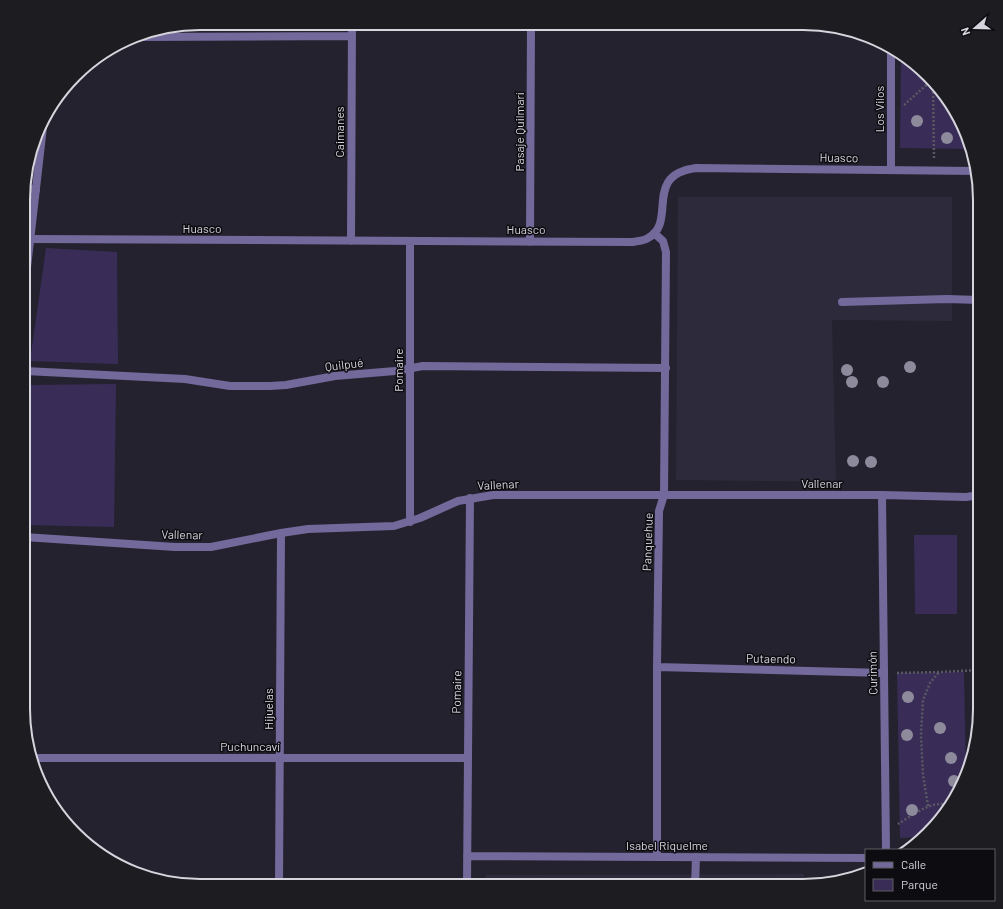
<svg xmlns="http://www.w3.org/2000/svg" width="1003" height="909" viewBox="0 0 1003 909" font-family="Barlow,sans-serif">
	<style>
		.built { fill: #2d2a3b }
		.green { fill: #392d58 }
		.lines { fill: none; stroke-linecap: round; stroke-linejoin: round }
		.path { stroke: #5a5863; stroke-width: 2.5; stroke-dasharray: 2 2; stroke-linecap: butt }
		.service { stroke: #74699b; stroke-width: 8 }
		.minor { stroke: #74699b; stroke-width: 8 }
		.tertiary { stroke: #74699b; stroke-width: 8 }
		.tree { fill: #8d8a9b }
		.labels { text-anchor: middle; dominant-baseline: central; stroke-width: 3; stroke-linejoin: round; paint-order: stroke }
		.street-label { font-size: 12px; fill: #d6d5dd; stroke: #0d0c11 }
		.rim { fill: none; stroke: #d6d5dd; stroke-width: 2 }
	</style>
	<rect width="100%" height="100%" fill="#24222e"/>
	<path class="built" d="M 678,197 L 952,197 L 952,321 L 832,320 L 836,482 L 676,480 Z
		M 804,874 L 804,886 L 486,886 L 486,875 Z"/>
	<path class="green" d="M 901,56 L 936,83 L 966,132 L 970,149 L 900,148 Z
		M 46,248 L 117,252 L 118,364 L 30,361 Z
		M 116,384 L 114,527 L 24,525 L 25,437 L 31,385 Z
		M 914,535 L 957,535 L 957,614 L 915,614 Z
		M 964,672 L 966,778 L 923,837 L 900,838 L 897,673 Z"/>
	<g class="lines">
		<path class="path" d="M 933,80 L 934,158
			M 904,105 L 932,80
			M 897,673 L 939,672 L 980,670
			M 928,806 L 923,775 L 921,735 L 923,700 L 930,683 L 939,672
			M 898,824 C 910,817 931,800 946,805"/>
		<path class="service" d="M 842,302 L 947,299 L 980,300
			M 695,886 L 696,857"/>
		<path class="minor" d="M 135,37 L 352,36
			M 891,170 L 891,49
			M 26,188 L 36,190
			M 654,233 L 663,241 L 666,252 L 664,495 L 659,511 L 657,667 L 657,857
			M 30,239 L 633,242 C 637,241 644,241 648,238 C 678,222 642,175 696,168 L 976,171
			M 351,241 L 352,23
			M 530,242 L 531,23
			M 25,371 L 185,379 L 230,386 L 270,386 L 286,385 L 335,376 L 395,371 L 423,366 L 666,368
			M 882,495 L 886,850
			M 410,522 L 410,241
			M 24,537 L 175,547 L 211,547 L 281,533 L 308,529 L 394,526 L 420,518 L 458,501 L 493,495 L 882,495 L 966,497 L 980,495
			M 657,667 L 884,673
			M 32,758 L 468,758
			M 467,856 L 866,858
			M 279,886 L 281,533
			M 467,886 L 470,498"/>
		<path class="tertiary" d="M 26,276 L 44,118"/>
	</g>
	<g class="tree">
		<circle cx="917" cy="121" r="6"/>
		<circle cx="947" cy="138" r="6"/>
		<circle cx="910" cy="367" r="6"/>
		<circle cx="847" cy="370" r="6"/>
		<circle cx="852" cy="382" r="6"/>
		<circle cx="883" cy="382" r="6"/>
		<circle cx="853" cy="461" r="6"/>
		<circle cx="871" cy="462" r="6"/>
		<circle cx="908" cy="697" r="6"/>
		<circle cx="940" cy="728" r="6"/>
		<circle cx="907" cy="735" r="6"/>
		<circle cx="951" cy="758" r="6"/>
		<circle cx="954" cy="781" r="6"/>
		<circle cx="912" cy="810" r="6"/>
	</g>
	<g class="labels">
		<g class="street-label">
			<text transform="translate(879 109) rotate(-90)">Los Vilos</text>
			<text transform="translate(339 132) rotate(-90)">Caimanes</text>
			<text transform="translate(519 132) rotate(-90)">Pasaje Quilmarí</text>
			<text transform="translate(839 157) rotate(1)">Huasco</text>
			<text x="202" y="228">Huasco</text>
			<text x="526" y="229">Huasco</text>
			<text transform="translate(344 364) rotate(-7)">Quilpué</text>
			<text transform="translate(398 370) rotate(-90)">Pomaire</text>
			<text x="822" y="483">Vallenar</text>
			<text transform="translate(498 484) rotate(-3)">Vallenar</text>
			<text transform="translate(182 534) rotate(1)">Vallenar</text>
			<text transform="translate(647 542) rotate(-88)">Panquehue</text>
			<text transform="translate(771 658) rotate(1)">Putaendo</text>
			<text transform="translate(872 673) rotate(-91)">Curimón</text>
			<text transform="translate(456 692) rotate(-89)">Pomaire</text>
			<text transform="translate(268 709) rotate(-90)">Hijuelas</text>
			<text x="250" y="746">Puchuncaví</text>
			<text x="667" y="845">Isabel Riquelme</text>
		</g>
	</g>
	<path d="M0 0H1003V909H0ZM200 30H803A170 170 0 0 1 973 200V709A170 170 0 0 1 803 879H200A170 170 0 0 1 30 709V200A170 170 0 0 1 200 30Z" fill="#1d1c21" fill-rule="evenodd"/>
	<path class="rim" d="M200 30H803A170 170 0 0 1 973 200V709A170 170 0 0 1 803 879H200A170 170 0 0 1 30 709V200A170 170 0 0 1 200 30Z"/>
	<rect x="865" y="849" width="130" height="52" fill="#0d0c11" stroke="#5d5c63"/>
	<rect x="873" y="862" width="20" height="6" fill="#74699b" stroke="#5d5c63"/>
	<text x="901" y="869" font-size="12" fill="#d6d5dd">Calle</text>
	<rect x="873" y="879" width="20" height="12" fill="#392d58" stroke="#5d5c63"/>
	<text x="901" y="889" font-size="12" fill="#d6d5dd">Parque</text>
	<g transform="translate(975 28) rotate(250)" stroke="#0d0c11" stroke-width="3" paint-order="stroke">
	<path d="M0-3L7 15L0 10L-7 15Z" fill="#d6d5dd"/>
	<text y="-6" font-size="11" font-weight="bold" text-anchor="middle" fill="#d6d5dd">N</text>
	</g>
</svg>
